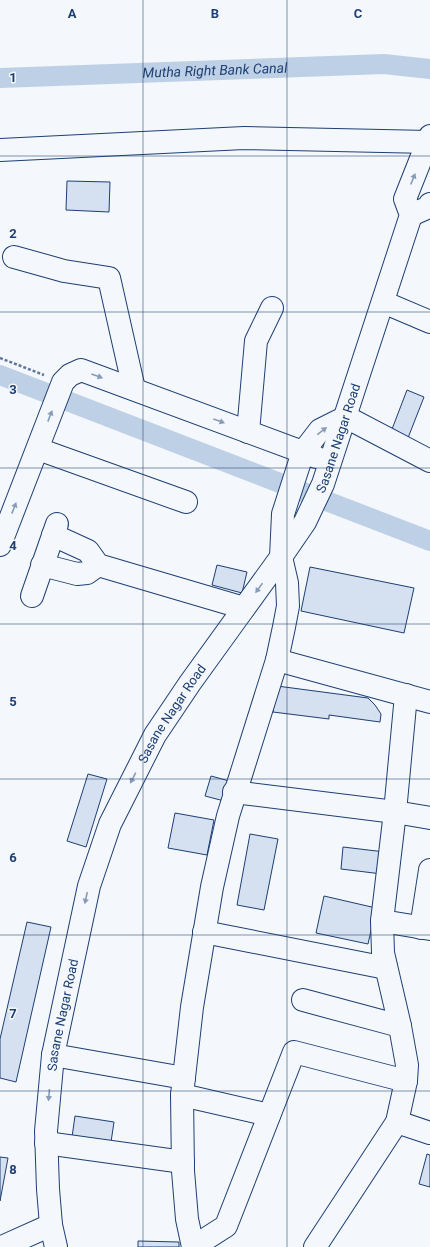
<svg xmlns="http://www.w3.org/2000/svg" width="430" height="1247" viewBox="0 0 430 1247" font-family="Roboto,sans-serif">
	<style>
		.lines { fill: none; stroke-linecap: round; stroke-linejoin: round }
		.canal { stroke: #bed0e5; stroke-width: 20 }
		.building { fill: #d5e0f0; stroke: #1d3f73 }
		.minor-casing { stroke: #1d3f73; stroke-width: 24 }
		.path { stroke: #5e769c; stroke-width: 2.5; stroke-dasharray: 3 2; stroke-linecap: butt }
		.minor { stroke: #f4f7fb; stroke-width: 22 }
		.oneway { fill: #889bb7 }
		.grid { fill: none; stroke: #1d3f73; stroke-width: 1; stroke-opacity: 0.55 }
		.labels { text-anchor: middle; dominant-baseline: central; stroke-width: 3; stroke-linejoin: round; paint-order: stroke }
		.street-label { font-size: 13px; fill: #1d3f73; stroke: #f4f7fb }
		.water-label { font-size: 14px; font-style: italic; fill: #1d3f73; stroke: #f4f7fb }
		.grid-label { font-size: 13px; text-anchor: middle; font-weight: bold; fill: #1d3f73; stroke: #f4f7fb; stroke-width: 3; stroke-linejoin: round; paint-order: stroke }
	</style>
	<rect width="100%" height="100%" fill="#f4f7fb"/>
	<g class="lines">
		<g class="canal">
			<path id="s1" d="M 0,78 L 384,64 L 430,69"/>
			<path d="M 0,375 L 430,541"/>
		</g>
	</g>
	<path class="building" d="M 67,181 L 110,182 L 109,212 L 66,210 Z
		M 407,390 L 424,397 L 406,443 L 389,437 Z
		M 217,565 L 247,572 L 242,593 L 212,585 Z
		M 310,567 L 414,588 L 404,633 L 301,611 Z
		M 277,686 L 368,698 L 375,705 L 381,714 L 380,722 L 329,715 L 329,719 L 273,712 Z
		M 88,774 L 107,779 L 86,847 L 67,841 Z
		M 211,776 L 233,782 L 228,802 L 205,796 Z
		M 175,813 L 214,820 L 207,855 L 168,848 Z
		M 250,834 L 278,839 L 264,910 L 237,905 Z
		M 343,847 L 385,852 L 382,874 L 341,869 Z
		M 324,896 L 376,908 L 368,944 L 316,933 Z
		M 27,922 L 51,927 L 16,1082 L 0,1078 L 0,1039 Z
		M 75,1116 L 114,1122 L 111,1142 L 72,1137 Z
		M 427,1154 L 430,1155 L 430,1187 L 419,1184 Z
		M 0,1157 L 8,1158 L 0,1201 Z
		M 138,1241 L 179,1242 L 179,1247 L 138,1247 Z"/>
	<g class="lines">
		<g class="minor-casing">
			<g id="minor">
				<path d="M 0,150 L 244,138 L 429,142"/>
				<path d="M 411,215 L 429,207 L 430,204"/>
				<path d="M 14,257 L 64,271 L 109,278 L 134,389"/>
				<path d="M 383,302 L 430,322"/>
				<path d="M 346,417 L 430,461"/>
				<path d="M 248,432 L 256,341 L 272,308"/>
				<path d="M 38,449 L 186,502"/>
				<path d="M 53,535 L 88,551 L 98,565 L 244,608"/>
				<path d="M 0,545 L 63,382 L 70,375 L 81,370 L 316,457"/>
				<path d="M 42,565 L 77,574 L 87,573 L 98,565"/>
				<path d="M 32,596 L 57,524"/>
				<path d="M 277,660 L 430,702"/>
				<path d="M 234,792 L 395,812 L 430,818"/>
				<path d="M 382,921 L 430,929"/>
				<path d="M 421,928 L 430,870"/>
				<path d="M 204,932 L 386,968"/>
				<path d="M 303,1000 L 400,1026"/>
				<path d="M 53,1055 L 184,1078"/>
				<path d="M 182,1095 L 269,1115"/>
				<path d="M 397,1122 L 430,1133"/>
				<path d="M 46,1143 L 183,1162"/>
				<path d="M 2,1247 L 51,1225"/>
				<path id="s2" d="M 56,1247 L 51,1225 L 48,1189 L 46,1131 L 53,1055 L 89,886 L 110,824 L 155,735 L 190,683 L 281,557 L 305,522 L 323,484 L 411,215 L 405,199 L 430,136"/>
				<path d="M 193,1247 L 187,1219 L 183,1171 L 182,1095 L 192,1007 L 212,887 L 228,816 L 277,660 L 284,627 L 288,606 L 287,583 L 281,557 L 283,514 L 303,452 L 320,430 L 346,417"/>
				<path d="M 193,1247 L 226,1226 L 294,1052 L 406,1081"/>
				<path d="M 315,1247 L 397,1122 L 406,1081 L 407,1065 L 400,1026 L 383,953 L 382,921 L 395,812 L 406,695"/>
			</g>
		</g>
		<path class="path" d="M 0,358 L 44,375"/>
		<use href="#minor" class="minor"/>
	</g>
	<defs><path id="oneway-solid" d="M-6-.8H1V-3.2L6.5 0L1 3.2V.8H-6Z"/></defs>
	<g class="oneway">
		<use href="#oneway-solid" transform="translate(413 179) rotate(-68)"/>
		<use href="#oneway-solid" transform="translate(97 376) rotate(20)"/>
		<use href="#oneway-solid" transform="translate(50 416) rotate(-69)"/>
		<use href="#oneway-solid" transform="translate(219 421) rotate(20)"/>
		<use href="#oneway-solid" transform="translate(322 431) rotate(-38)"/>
		<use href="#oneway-solid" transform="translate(14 508) rotate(-69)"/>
		<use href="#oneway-solid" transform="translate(259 588) rotate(126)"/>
		<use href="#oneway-solid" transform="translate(133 778) rotate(117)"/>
		<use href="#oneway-solid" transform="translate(86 898) rotate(102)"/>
		<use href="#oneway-solid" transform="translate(49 1095) rotate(95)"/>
	</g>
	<path class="grid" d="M 143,0 L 143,1247M 287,0 L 287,1247M 0,156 L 430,156M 0,312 L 430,312M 0,468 L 430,468M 0,624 L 430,624M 0,779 L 430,779M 0,935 L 430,935M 0,1091 L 430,1091"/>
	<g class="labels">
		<g class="street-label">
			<text stroke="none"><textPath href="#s2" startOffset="882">Sasane Nagar Road</textPath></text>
			<text stroke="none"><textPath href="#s2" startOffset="558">Sasane Nagar Road</textPath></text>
			<text stroke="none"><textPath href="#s2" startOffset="234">Sasane Nagar Road</textPath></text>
		</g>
		<g class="water-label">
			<text stroke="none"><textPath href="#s1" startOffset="215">Mutha Right Bank Canal</textPath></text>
		</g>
	</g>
	<g class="grid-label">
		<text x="72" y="18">A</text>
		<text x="215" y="18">B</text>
		<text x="358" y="18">C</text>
		<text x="13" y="82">1</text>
		<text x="13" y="238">2</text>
		<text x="13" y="394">3</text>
		<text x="13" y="550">4</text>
		<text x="13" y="706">5</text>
		<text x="13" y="862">6</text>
		<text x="13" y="1018">7</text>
		<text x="13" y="1174">8</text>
	</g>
</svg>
